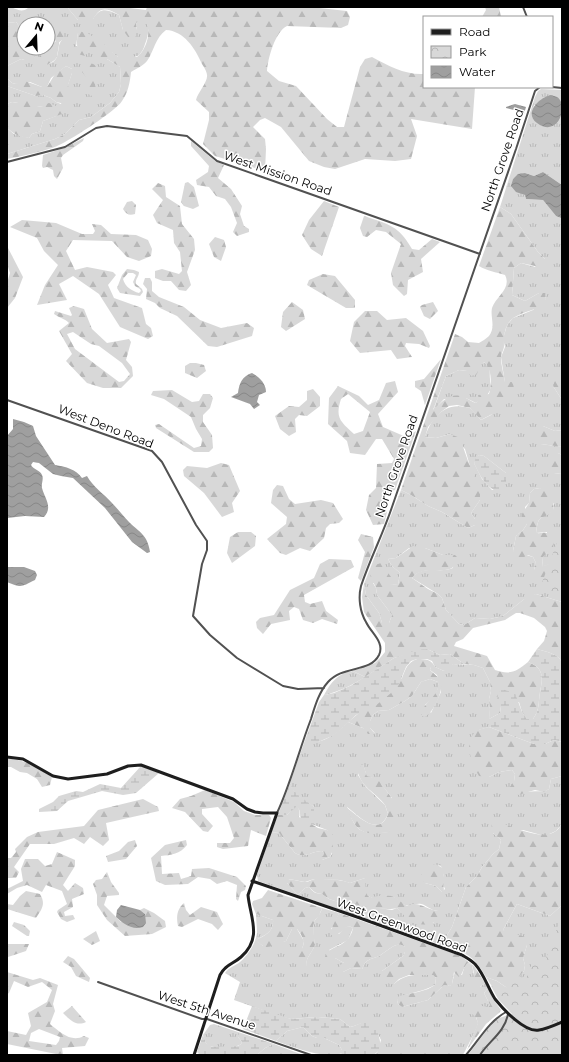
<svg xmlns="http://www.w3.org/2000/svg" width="569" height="1062" viewBox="0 0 569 1062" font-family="Montserrat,sans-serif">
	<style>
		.grass { fill: url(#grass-tufts); fill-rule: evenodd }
		.forest { fill: url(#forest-firs); fill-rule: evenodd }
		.wetland { fill: url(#wetland-marsh) }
		.park { fill: url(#park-crowns) }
		.water { fill: url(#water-waves) }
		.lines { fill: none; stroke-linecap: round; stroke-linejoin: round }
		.stream { stroke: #9f9f9f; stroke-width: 1 }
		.street { stroke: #515151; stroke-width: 2 }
		.secondary { stroke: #1e1e1e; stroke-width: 3 }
		.labels { text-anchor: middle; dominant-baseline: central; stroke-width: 3; stroke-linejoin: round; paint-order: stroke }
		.street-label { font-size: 12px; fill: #000; stroke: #fff }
	</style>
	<defs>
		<pattern id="grass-tufts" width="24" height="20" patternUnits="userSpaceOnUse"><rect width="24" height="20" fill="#d8d8d8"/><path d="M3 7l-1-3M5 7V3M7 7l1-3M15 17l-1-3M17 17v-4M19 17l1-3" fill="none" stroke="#b8b8b8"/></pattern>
		<pattern id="forest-firs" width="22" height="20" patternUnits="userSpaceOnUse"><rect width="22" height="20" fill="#d8d8d8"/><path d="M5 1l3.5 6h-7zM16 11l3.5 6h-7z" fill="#b8b8b8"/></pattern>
		<pattern id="wetland-marsh" width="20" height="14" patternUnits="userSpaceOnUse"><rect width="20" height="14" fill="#d8d8d8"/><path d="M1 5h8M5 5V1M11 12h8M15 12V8" fill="none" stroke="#b8b8b8"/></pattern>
		<pattern id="park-crowns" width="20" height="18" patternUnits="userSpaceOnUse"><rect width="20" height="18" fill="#d8d8d8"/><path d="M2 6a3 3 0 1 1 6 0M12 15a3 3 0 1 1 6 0" fill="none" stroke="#b8b8b8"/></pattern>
		<pattern id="water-waves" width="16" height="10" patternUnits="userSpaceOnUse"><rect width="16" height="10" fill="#9f9f9f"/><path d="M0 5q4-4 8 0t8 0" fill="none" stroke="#878787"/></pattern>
	</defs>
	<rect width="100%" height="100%" fill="#fff"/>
	<path class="grass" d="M 7,7 C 16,7 20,14 28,8 L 67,7 L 78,20 L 93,19 C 100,6 109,10 119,15 L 123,30 L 137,30 L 136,22 L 139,19 L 146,20 C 150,27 148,37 145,44 C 144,48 142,52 139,55 C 135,58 122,59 118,57 C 112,54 110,48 104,45 C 96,40 86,37 78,33 L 76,46 L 107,59 L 120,67 L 121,84 L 119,92 L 110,103 L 91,117 L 79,120 L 65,134 L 55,139 L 7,154 L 7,128 L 14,134 L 29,138 L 32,134 L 40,131 L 43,121 L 61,114 L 43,107 L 12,102 L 7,104 L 7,86 L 36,96 L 43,95 L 51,98 L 56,102 L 61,104 L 72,73 L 72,69 L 66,66 L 51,78 L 47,87 L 42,87 L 30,82 L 16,84 L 12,83 L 7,78 L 7,66 L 21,59 L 25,60 L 35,57 L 36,48 L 41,48 L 39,52 L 47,65 C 49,63 51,63 53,62 C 61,56 56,46 62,40 L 47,22 L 45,24 L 24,24 L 24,36 C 19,32 20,26 16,22 L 7,23 Z
		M 541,89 L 562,90 L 562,109 L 561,102 L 534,105 L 532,112 L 533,119 L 543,126 L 559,117 L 562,113 L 562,185 L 543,172 L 534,176 L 525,173 L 513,179 C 511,190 517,191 525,195 L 526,199 L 543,200 L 556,216 L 561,218 L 562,217 L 562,376 L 553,386 L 562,400 L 562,430 L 555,431 L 543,426 L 541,444 L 562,447 L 562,455 L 558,453 L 554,474 L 562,473 L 562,602 L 536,594 L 523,600 L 503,616 L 490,619 L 475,618 L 464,625 L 459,624 L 446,610 L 442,598 L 438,594 L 412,578 C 422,564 440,574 453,568 L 454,555 L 443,555 L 425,548 L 409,548 L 396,558 L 388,559 L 392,566 L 400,573 L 398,585 L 373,583 L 376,588 L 377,595 L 392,615 L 389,623 L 382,623 L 379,613 L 366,595 L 364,584 L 401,490 L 411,495 L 428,506 L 442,512 L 468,528 L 475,525 L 475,519 L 471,513 L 480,500 L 465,449 L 450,434 L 436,438 L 425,437 C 430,420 444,402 464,407 C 466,407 468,407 470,408 C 474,411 478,417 481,420 L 491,415 L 513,382 L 505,383 L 501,357 L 505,347 L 503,339 L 507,325 L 513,318 L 533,310 L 546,299 L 545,293 L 539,293 L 525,301 L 512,295 L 514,268 L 521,263 L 535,267 L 545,259 L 538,252 L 511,214 L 500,207 L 535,97 L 538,91 ZM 479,455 L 484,456 L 506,473 L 506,483 L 492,490 L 482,479 L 474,463 ZM 540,488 L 554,504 L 553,510 C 540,522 539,512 536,533 L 547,532 L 548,552 L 543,557 L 542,567 L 552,563 L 534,570 L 536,563 L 533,557 L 513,551 L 516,536 L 523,530 L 527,524 L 525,507 L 529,503 L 530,493 L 534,489 Z
		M 484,362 C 492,368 489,372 490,379 C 490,384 492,388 489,392 C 487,397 480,400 476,403 L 466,398 L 444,399 L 433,411 L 446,376 L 459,370 L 467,371 Z
		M 453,664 L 474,665 L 483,668 L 490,682 L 491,691 L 489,699 L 490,709 L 489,727 L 479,730 L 489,777 L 499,772 L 512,770 L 515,774 L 514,781 L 527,792 C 535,790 543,793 549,789 L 551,779 L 562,776 L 562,824 L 556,831 L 545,836 L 523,830 L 493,833 L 501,840 L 499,849 L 493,854 L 482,867 L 477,876 L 466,887 L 452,927 L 441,945 L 258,881 L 257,875 L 271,832 L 279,833 L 295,853 C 305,859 312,851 322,851 L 324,853 L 322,860 L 330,857 L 332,854 L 332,838 L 327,830 L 314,825 L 314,807 C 306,801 291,793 290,783 L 304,743 C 323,744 335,735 348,722 L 375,733 L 370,728 L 370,721 L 373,715 L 378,711 L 389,710 L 405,701 L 412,696 L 421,682 L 430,679 L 438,682 C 440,692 432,700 425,705 L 431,713 L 441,692 L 437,675 L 430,670 L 431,667 L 435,667 L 444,671 ZM 363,765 L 367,776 L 378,780 L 392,798 L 389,832 C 361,834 357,834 347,807 C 359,816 378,838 388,814 L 385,805 L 365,786 L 358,775 ZM 439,865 C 447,870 442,874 443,882 C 443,884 444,887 445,889 L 442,892 L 436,886 L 425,883 ZM 365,878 C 365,884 363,892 368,896 C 375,900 383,895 390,896 C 397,897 399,903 405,905 C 410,907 416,903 421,904 C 427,905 429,910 438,911 L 435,921 L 433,923 L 400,911 L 397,908 L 392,910 L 335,901 L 329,899 L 322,894 C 316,894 313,892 309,887 L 305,888 L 298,895 L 287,883 L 289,879 L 305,882 L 314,879 L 340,880 L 350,883 Z
		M 353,671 L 365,677 C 352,685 339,692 324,695 C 331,682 338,673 353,671 Z
		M 517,904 L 550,916 L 562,905 L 562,999 L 499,998 L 486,977 L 497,981 L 513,992 L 516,980 L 524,971 L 525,965 L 523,958 L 527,945 L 503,930 Z
		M 322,908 L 339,913 L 336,921 L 331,929 L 339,934 L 344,928 L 349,926 L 353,928 L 348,940 L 329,950 L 335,958 L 344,963 L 343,972 L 351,968 L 362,969 C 364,966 364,963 367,961 C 371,958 375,958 379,956 C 387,952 396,940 405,947 L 405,952 L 403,956 L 382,971 L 394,984 C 406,973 419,975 433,975 L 436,978 L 435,985 C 421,993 409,991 397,1000 L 398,1004 L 402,1007 L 428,1000 L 444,985 L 450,986 L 452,984 L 455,971 L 462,975 L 465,965 L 468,963 L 472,965 L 475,981 L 480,987 L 485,983 L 488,988 L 484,993 L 490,1005 L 476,1017 C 476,1019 478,1021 478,1023 C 478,1027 465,1051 463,1055 L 373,1055 L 377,1053 L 381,1040 L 378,1034 L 362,1023 L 354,1026 L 350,1027 L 340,1019 L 318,1017 L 291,1019 L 279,1016 L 234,1000 L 240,982 L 225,973 C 229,967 235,966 240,962 C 248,955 256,943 257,933 C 257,926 256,920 256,914 L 273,920 C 274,932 265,935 256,940 L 263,946 L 286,941 L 292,929 L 297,929 L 304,941 L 302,950 L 298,956 L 306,967 C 306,956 311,955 315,945 C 314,939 312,928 314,922 C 317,917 320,915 322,908 Z
		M 214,1024 L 238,1032 L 238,1037 L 242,1042 L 241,1044 C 234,1049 217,1048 209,1046 L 206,1043 L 203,1035 L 210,1025 Z
		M 303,1027 L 312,1036 L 317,1038 L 324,1038 L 339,1045 L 342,1050 L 342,1053 C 325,1060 293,1047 276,1041 L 287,1031 Z
		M 274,1044 L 303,1055 L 257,1055 L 265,1048 Z"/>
	<path class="forest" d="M 67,7 L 122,7 L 146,10 L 147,7 L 310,7 L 347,11 L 350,17 L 348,25 L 341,28 L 287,26 C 275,32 268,58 267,71 L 279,81 L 296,86 L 327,119 L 337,127 L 344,127 L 360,67 L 365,59 L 372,57 C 389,66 405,75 424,74 L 424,87 L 475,87 L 472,129 L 411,119 L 417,136 L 411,159 L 395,161 L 365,159 L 335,169 L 324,167 L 309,161 L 281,127 L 265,118 L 260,120 L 253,127 L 265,139 L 266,149 L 265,171 L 215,156 L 203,144 L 209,120 L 209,112 L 196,100 C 198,92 208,82 207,75 C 207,72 204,67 202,64 C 195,48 184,31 166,30 C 155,38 154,51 147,61 C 144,65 136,69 131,72 C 130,82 128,93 122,101 C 116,111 64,145 52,148 C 37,153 22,156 7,159 L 7,154 L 55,139 L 65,134 L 79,120 L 91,117 L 110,103 L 119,92 L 121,84 L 120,67 L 107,59 L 97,60 L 95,55 L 87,51 L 85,56 L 78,54 C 77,47 76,37 79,31 L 89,34 L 111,49 L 113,53 L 118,57 L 137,57 C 147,49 152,31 145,20 L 139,20 L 136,23 L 137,30 L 135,37 L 128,37 L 123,30 L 119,15 C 103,6 99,8 91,23 L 78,20 Z
		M 485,7 L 499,7 L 501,17 L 482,17 L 486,10 Z
		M 52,20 L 56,20 C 61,26 67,32 62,40 C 59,43 59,41 59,45 C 56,59 60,57 47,65 C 39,61 38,55 41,48 L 48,48 L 48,45 L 54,43 L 56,41 L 48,37 L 48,24 L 45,24 L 47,22 Z
		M 16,22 C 20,26 19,32 24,36 L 24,48 L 36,48 L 35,57 L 32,62 L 21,59 L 7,66 L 7,23 Z
		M 90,63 C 99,65 96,71 94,77 C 94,85 99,90 92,96 L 81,90 L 87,78 L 82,72 L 85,64 Z
		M 66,66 L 72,69 L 72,73 L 68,85 L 70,100 L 65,104 L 56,102 L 51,98 L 43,95 L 36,96 L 7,86 L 7,78 L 12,83 L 16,84 L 22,80 L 42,87 L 47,87 L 55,74 Z
		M 25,95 L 38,99 L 37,106 L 43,107 L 46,104 L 49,103 L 63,109 L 62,114 L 43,121 L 40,131 L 32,134 L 29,138 C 19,137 14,134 7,128 L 7,104 L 12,102 L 18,103 L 20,98 Z
		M 84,138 L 83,141 L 63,155 L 61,158 L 63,168 L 57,179 L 54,176 L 53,170 L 47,167 L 43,168 L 42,166 L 43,155 L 64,148 Z
		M 191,141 L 215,161 L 224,165 L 218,178 L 231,189 L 242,206 L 240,214 L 244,226 L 249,229 L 249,232 L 237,236 L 233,232 L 237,223 L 231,207 L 225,199 L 216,196 L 209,187 L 197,185 L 196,180 L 208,172 L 209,166 L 191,146 Z
		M 188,182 L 194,187 L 199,206 L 193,209 L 184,206 L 181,202 L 185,183 Z
		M 158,183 L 165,186 L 166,197 L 180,206 L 182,224 L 194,239 L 195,250 L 187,272 L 191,285 L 186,291 L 179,290 L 171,281 L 163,281 L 155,278 L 155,271 L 162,269 L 179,274 L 182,271 L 180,252 L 174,243 L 173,230 L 157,223 L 153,215 L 163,200 L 152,189 Z
		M 132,201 L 136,205 L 135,214 C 129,216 126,214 123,209 L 127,202 Z
		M 324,201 L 339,207 L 322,256 L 311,249 L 302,235 L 309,220 Z
		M 500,207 L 511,214 L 538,252 L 545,259 L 546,263 L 544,268 L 521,263 L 514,268 L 512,295 L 525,301 L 539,293 L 545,293 L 546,299 L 543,306 C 518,316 503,314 504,346 C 504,350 501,353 501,358 C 501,365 504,375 505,382 L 513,382 C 518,403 495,412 481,420 L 470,408 L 457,405 L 449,406 L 441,412 L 428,427 L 425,437 L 436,438 L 450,434 L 460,438 L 468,461 L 480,486 L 480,500 L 471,513 L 475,519 L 475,525 L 468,528 L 442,512 L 428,506 L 411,495 L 401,490 L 455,334 L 462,337 L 468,342 L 479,343 C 482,341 486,339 489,336 C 496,327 490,317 492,308 C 496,296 512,289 505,275 C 496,272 487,271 479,266 ZM 484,362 C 492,368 492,385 489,394 L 478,395 L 479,400 L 476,403 C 472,402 469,399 464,397 C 450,392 443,401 433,410 L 446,376 L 459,370 L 467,371 L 471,376 L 477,374 L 479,366 Z
		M 364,216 C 390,225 398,225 412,249 L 419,250 L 432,239 L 440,242 L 421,259 L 423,272 L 408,280 L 407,294 L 404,296 L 393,285 L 391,273 L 401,244 L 386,232 L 376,230 L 367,237 L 363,236 L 360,228 Z
		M 22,220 L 56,223 L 82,234 L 93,234 L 95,231 L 92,224 L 101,225 L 111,234 L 136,235 L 148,240 L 152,249 L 151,256 L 139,261 L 127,257 L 112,241 L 73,240 L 66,251 L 75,270 L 87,267 L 113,272 L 116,275 L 108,285 L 114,298 L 142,308 L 146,324 L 151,328 L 153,336 L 148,339 L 120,327 L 99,294 L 73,276 L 59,284 L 67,300 L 37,305 L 45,285 L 58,265 L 44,251 L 37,238 L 10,227 Z
		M 215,237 L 224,240 L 226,247 L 221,261 L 214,257 L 209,244 Z
		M 7,246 L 23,277 L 15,298 L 7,308 L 7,283 L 10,273 L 7,264 Z
		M 127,269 L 134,270 L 139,272 C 139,277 135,279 136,284 L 142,289 L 143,292 L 140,296 L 120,293 L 117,288 L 122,275 ZM 128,273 L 133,273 L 136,275 L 133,282 L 135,286 L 140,289 L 141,291 L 139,293 C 132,291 125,287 123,279 Z
		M 323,274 L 335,276 L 355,300 L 355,308 L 346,308 L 307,285 L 309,280 Z
		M 145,278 L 150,278 L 152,282 L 152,291 L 159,297 L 184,307 L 200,320 L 221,328 L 247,323 L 254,328 L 252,336 L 217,347 L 208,346 L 177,316 L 160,308 L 155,303 L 146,299 L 147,289 L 143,284 Z
		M 292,302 L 303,310 L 305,319 L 286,331 L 281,327 L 283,312 Z
		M 433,302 L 438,311 L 430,319 L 424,316 L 420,307 L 422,305 Z
		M 74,306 L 84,309 L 92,329 L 107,343 L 129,339 L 131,342 L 126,360 L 132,367 L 133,376 L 121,388 L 103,388 L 87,383 L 66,361 L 72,354 L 59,331 L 69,323 C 66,319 59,318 54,314 L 55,311 L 71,316 L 72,315 L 69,308 ZM 73,332 L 91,344 L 99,346 L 122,363 L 130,374 L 124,381 L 119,382 L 75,349 L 67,334 Z
		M 365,311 L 377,311 L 387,320 L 406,318 L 423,331 L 430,346 L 429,348 L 419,344 L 406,343 L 405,346 L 412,357 L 397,359 L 391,350 L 360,353 L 350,341 L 354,322 Z
		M 441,359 L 425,405 L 421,391 L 415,387 L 415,381 L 424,379 Z
		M 190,363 L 196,363 L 204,365 L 206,371 L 197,378 L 185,373 L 185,366 Z
		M 562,376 L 562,400 L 553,386 L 556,377 Z
		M 395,381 L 398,392 L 378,414 L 383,427 L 406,437 L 416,431 L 395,490 L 385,494 L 383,501 L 387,512 L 384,524 L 373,525 L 366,510 L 369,495 L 376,488 L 377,464 L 392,463 L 394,459 L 382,439 L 376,439 L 365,455 L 350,453 L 347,441 L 328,424 L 329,398 L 338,386 L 359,396 L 368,405 L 379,400 L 386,383 ZM 348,394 L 370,412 L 363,431 L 354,434 C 340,421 335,418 341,399 Z
		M 313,389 L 320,397 L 320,406 L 307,416 L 299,415 L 295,419 L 296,432 L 289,436 L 280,429 L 275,416 L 289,406 L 299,407 L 307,400 L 307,391 Z
		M 172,390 L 192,402 L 199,401 L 203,394 L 210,394 L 213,398 L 210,408 L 203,415 L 203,422 L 212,435 L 213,448 L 209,452 L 194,452 L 156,428 L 155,425 L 159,424 L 194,448 L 201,446 L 202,439 L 196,429 L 191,417 L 164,399 L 151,395 L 153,391 Z
		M 543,426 L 555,431 L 562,430 L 562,447 L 541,444 L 537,429 Z
		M 558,453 L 562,455 L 562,473 L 554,474 L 549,470 L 548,463 L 551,455 Z
		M 221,463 L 229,465 L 240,491 L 232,503 L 234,512 L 222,517 L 204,493 L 184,476 L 183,470 L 187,466 L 207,468 Z
		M 277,485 L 283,486 L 289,499 L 295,504 L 321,500 L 333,503 L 343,519 L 339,523 L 330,524 L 326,528 L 324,538 L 310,551 L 300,548 L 286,555 L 280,553 L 267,539 L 286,524 L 287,517 L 271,503 L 273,490 Z
		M 540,488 C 550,492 555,500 553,511 C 540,522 539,512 536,533 C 545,534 547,529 554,540 L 553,548 L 543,557 L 542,567 L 552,563 L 549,581 L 539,579 L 534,570 L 536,563 L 533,557 L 528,555 L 522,558 L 517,557 L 513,551 L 516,536 L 523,530 L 527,524 L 522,520 L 522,514 L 529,503 L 530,493 L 534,489 Z
		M 238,532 L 251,532 L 256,536 L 255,546 L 232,563 L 227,553 L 230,537 Z
		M 361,534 L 373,537 L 374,547 L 361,581 L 358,578 L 365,552 L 358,540 Z
		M 413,546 L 425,548 L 443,555 L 455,555 L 458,558 C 454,581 425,561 412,578 L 428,589 L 438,594 L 442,598 L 446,610 L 459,624 L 464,625 L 475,618 L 490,619 L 503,616 L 523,600 L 530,595 L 536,594 L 562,602 L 562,662 C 557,653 546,652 537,649 L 544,641 L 547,631 L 545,627 L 534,618 L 520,613 L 516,613 L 505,620 L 473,628 L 463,639 L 456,642 L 454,646 L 487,656 L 495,670 C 510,675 516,672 528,662 C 544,668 543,677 540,692 C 538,704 540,709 533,719 L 527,719 L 522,712 L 519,702 L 501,706 L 500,713 L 489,719 L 490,709 L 489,699 L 491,691 L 490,682 L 483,668 L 474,665 L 464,664 L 450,654 L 440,655 L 427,649 L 394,658 L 365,677 L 353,671 L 375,663 L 380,658 L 385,652 L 385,643 L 364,612 L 362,597 L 364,584 L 366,595 L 379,613 L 382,623 L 389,623 L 392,615 L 377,595 L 376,588 L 370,575 L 374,571 L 375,565 L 381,563 L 391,577 L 390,584 L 398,585 L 400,573 L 392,566 L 388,559 L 396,558 Z
		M 329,559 L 351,560 L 354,567 L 304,595 L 305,602 L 310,604 L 322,601 L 326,611 L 338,620 L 337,624 L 322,619 L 313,623 L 303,620 L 299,609 L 294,607 L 289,611 L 290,620 L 271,624 L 263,634 L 257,628 L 256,622 L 260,618 L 274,615 L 290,590 L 314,578 L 320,564 Z
		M 417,659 C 426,659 431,659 435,667 L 431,667 L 430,670 L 441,680 C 443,692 435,710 425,717 L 422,716 C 421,702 440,698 438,682 L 430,679 L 421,682 L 412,696 L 405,701 L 389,710 L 378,711 L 373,715 L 370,721 L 370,728 L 375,734 L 368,734 L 363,728 L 348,722 L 402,678 C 406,668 407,663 417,659 Z
		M 489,727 L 534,744 L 545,744 L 554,740 L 562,742 L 562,776 L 551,779 L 549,789 L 544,792 L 535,790 L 518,795 L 508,790 L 514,781 L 515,774 L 512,770 L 499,772 L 489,777 L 479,776 C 472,764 461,739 479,730 C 482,728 486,728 489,727 Z
		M 7,758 C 27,761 35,766 52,777 L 50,785 L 42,787 L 37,779 L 27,773 L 20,772 L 11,767 L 7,767 Z
		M 363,764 L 367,776 L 378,779 L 396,804 L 396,818 L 393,825 L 389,832 C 361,836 357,832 346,807 C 358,816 379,838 388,814 C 387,811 386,807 385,805 C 377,793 358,786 358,769 Z
		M 205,790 L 234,802 L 244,811 L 255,815 L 269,815 L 271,818 L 266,836 L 251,830 L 248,846 L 223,849 L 217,847 L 217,843 L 230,843 L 234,838 L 227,817 L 218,807 L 202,809 L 202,814 L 213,826 L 208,832 L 203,831 L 185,812 L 172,808 L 180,799 L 191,796 Z
		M 143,799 L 158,807 L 159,811 L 106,823 L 109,840 L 103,846 L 90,837 L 84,844 L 74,838 L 54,844 L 30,844 L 14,867 L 19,872 L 16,878 L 7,878 L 7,858 L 11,858 L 16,852 L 15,849 L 27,837 L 38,832 L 84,826 L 98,810 Z
		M 296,806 C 300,809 300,813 299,817 L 318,828 L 327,830 L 332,834 L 333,850 L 330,857 L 322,860 L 320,858 L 323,856 L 324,853 L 322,851 C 312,851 305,859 295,853 L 279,833 L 271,832 L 278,815 L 287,815 Z
		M 499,822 C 513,827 543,841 556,831 C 558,830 560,826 562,824 L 562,905 L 550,916 L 517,904 L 503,930 L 525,937 L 527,945 L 523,958 L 525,965 L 524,971 L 516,980 L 513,992 L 497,981 L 486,977 C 472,953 467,954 441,945 L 452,927 L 466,887 L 477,876 L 482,867 L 493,854 L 499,849 L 501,840 L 493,833 L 491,823 Z
		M 135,840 L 137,846 L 126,859 L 108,862 L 106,856 L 119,851 L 128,842 Z
		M 186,840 L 187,845 C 180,854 171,855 161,856 L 162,874 L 179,873 L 181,879 L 191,876 L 192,869 L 209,868 L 237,877 L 246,886 L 245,890 L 241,892 L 238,901 L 236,899 L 237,885 L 227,881 L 217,884 L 210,879 L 198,877 L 188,884 L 165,885 L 156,881 L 151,858 L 165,845 Z
		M 57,852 L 75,860 L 75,866 L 63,885 L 68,891 L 75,883 L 83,888 L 84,894 L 72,899 L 73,907 L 64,912 L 65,916 L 73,915 L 75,919 L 67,922 L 61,919 L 57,912 L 58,910 L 67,904 L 62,891 L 46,885 L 42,892 L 27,885 L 17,888 L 7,894 L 7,889 L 23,881 L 21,869 L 25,859 L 38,859 L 45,866 L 52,864 Z
		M 435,864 L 443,868 L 445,871 L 443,876 L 444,892 L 442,892 L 436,886 L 425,883 C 417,874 424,867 435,864 Z
		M 107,872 L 111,882 L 119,893 L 119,895 L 107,896 L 104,905 L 121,922 L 145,914 L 140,910 L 144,908 L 154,913 L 165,921 L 166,927 L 152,934 L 125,936 L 107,920 L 97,905 L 97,895 L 93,884 L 96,880 L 102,879 Z
		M 365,878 C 365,909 373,892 391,896 C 397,897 401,903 407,906 C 418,900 427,910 438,911 L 441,914 C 439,919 435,923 429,924 C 415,927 406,918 397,908 C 384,912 351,903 335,901 L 329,899 L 322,894 C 316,894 313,891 309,887 L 305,888 L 298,895 L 287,883 L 287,879 C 293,879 300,882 306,882 C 309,882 312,879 315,879 C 324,879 342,879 350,883 Z
		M 268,890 L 322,908 L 319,916 L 315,920 L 313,926 L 315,945 C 311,955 306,956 306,968 L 303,970 L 297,967 C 292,950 314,950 297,929 L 292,929 L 286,941 L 278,944 L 267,947 L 263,946 L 255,940 C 264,936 274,932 273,920 L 256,914 L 252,904 L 253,901 L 262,898 Z
		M 26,891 L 40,894 C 46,904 42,909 36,918 L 7,909 L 7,904 L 13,905 L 20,896 Z
		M 184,903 L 186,910 L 190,915 L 201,907 L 217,912 L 223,924 L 218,930 L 212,924 L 198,919 L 182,927 L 178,926 C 176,917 177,909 184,903 Z
		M 339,913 L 461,956 L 474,966 L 485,983 L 480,987 L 476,987 L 474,985 L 474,973 L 472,965 L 468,963 C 463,966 464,973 459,977 L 454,972 L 452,985 L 450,986 L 444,985 L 428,1000 L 402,1007 L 398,1004 L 397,1000 L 399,996 L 418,992 L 428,989 L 435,985 L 436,978 L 433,975 L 409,975 L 399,979 L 394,984 L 390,984 L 381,979 L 382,971 L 403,956 L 405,952 L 405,947 C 396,940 387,952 379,956 C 375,958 371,958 367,961 C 364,963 364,966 362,969 L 351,968 L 343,972 L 341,971 L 339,969 L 340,965 L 344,963 L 335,958 L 329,960 L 325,957 C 327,945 349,949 353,928 L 349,926 C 342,929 339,937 330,935 C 331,928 336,919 339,913 Z
		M 14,922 L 24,925 L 30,931 L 29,936 L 27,936 L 12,926 Z
		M 96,931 L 100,941 L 92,945 L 83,939 Z
		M 7,944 L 29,944 L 26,951 L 8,957 L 7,964 Z
		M 68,956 L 74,959 L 90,978 L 89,982 L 76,976 L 71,967 L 63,962 Z
		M 7,972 L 33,980 L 40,978 L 58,985 L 53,1004 L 55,1011 L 50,1024 C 60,1032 71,1043 84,1036 L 89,1038 L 85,1046 L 62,1048 L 63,1055 L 56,1055 L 56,1054 L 7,1044 L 7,1031 L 26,1035 L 31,1026 L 28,1013 L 47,1002 L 52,990 L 42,982 L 28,987 L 14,981 L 9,993 L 7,994 ZM 39,1029 L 60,1037 L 59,1041 L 56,1045 L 29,1041 L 31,1033 Z
		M 488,988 L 493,999 L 501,1010 L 500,1012 L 486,1024 L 467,1050 L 478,1023 L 476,1017 L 471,1013 C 474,1004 480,1006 488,1007 L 490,1005 L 484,993 Z
		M 72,1006 L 86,1022 C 76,1027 69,1019 63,1013 Z"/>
	<path class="wetland" d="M 479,455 L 484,456 L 506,473 L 506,483 L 501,490 C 488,493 479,474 474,463 L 476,458 Z
		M 427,649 L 440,655 L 450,654 L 464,664 L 453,664 L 450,670 L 444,671 L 435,667 L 432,661 L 427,659 L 417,659 L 411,661 L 406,667 L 399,684 L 391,693 L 374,707 L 356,715 L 338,732 L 332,736 L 316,743 L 304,743 L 319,702 L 324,695 L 334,693 L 352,685 L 394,658 L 417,650 Z
		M 537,649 C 546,652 557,653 562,662 L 562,742 L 554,740 L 545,744 L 534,744 L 489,727 L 489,719 L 500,713 L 501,706 L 497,700 L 498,693 L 501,689 L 515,693 L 522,712 L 527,719 L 533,719 C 540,709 538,704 540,692 C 543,677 544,668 528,662 Z
		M 141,766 L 159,773 L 136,793 L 123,795 L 102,791 L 68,801 L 57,811 L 39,812 L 39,809 L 53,802 L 59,796 L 76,791 L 83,792 L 100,784 L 121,788 Z
		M 290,783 C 292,793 306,800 314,807 L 314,825 L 308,824 L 301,820 C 299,815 302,810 296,807 L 287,815 L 278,815 Z
		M 252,1006 L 291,1019 L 318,1017 L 340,1019 L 350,1027 L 354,1026 L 361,1023 L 369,1023 L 376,1026 C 378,1036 386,1049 373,1055 L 338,1055 L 342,1053 L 342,1050 L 339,1045 L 324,1038 L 317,1038 L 312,1036 L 303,1027 L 287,1031 L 276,1041 L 243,1029 Z
		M 238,1032 L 274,1044 L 265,1048 L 257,1055 L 200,1055 L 197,1052 L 203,1035 L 206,1043 L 212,1047 L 238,1046 L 241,1044 L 242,1042 L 238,1037 Z"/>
	<path class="park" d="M 562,529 L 562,596 L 540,588 Z
		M 562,915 L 562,1055 L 468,1055 L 492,1023 L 499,1018 L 512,1014 L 498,999 L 491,986 L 505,991 L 511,974 L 526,979 L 533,961 L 544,964 Z"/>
	<path class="water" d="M 551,95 C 553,96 555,96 557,97 C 569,104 559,139 537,123 C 523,113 540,97 551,95 Z
		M 515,104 L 526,107 L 524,114 L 518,111 L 506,108 L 506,107 Z
		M 543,172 L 562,185 L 562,217 L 561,218 L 556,216 L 543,200 L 526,199 L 525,195 L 516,192 L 511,186 L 513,179 L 518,174 L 525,173 L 534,176 Z
		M 252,373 C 259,377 266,383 266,392 L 259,395 L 257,402 L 260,405 L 254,409 L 250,404 L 231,397 L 238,393 C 239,384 242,376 252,373 Z
		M 13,419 L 24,422 L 33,426 L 36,436 L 55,465 C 66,467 76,469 82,478 L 87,476 C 93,487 104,494 112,503 C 118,509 123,516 129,522 C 140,533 147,534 150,552 L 147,553 L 132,542 L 105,508 L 73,478 L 61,476 L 53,474 L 39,463 L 33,462 L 31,465 C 34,470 40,470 42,475 C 44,479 41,484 42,488 C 45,499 53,507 44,517 L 25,516 L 7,518 L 7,436 L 13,429 Z
		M 7,567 L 24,567 L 35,571 L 37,575 L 35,580 C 21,587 22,588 7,582 Z
		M 121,905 L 140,910 L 145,914 L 146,923 L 143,927 C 132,930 125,925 116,917 L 117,910 Z"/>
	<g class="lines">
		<path class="stream" d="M 409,1055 L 413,1055"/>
		<path class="street" d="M 523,7 L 527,17
			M 552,87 L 562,88
			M 7,162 L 65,147 L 96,128 L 107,126 L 187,136 L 217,161 L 480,254
			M 7,400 L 152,451 L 162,462 L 196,525 L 207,541 L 207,550 L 202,564 L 193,616 L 210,635 L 237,658 L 283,686 L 298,689 L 324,688
			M 277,813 C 291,783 299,750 311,719 C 315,706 319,692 328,682 C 343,665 370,673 379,655 C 385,642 371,633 366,622 C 360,612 358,598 361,586 C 370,559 383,534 392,507 C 434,387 475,268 516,149 L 535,91 L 540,87
			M 98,982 L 202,1019 L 207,1019 L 311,1055
			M 466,1055 C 480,1039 488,1022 506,1012
			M 480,1055 C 489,1041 505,1032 508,1014"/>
		<path class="secondary" d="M 7,757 L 23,759 L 53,776 L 68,779 L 107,774 L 128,766 L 141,765 L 233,799 L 247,809 L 255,812 L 263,813 L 277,813 L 248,895 C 250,917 263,938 241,957 C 232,965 226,964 220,975 L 194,1055
			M 252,881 L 360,918 L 462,955 C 467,958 471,960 475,964 C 484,974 488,988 495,999 C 503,1009 525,1033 539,1030 C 546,1029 555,1025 562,1022"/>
	</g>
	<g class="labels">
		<g class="street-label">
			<text transform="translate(502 160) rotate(-71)">North Grove Road</text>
			<text transform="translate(278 173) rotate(19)">West Mission Road</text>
			<text transform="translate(106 426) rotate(21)">West Deno Road</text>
			<text transform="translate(396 466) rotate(-71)">North Grove Road</text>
			<text transform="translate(402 925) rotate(20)">West Greenwood Road</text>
			<text transform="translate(207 1010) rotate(18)">West 5th Avenue</text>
		</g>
	</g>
	<rect width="569" height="1062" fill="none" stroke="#000000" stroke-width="16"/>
	<rect x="423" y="16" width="130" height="72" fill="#ffffff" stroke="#999999"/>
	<rect x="431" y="29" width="20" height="6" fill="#1e1e1e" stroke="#999999"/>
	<text x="459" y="36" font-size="12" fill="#000000">Road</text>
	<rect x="431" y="46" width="20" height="12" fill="url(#park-crowns)" stroke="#999999"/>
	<text x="459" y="56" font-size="12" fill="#000000">Park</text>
	<rect x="431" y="66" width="20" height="12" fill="url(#water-waves)" stroke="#999999"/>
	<text x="459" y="76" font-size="12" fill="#000000">Water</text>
	<g transform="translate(36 36) rotate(19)"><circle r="19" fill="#ffffff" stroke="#999999"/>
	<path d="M0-3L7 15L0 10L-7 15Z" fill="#000000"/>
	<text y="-6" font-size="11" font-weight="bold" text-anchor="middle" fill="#000000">N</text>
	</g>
</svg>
